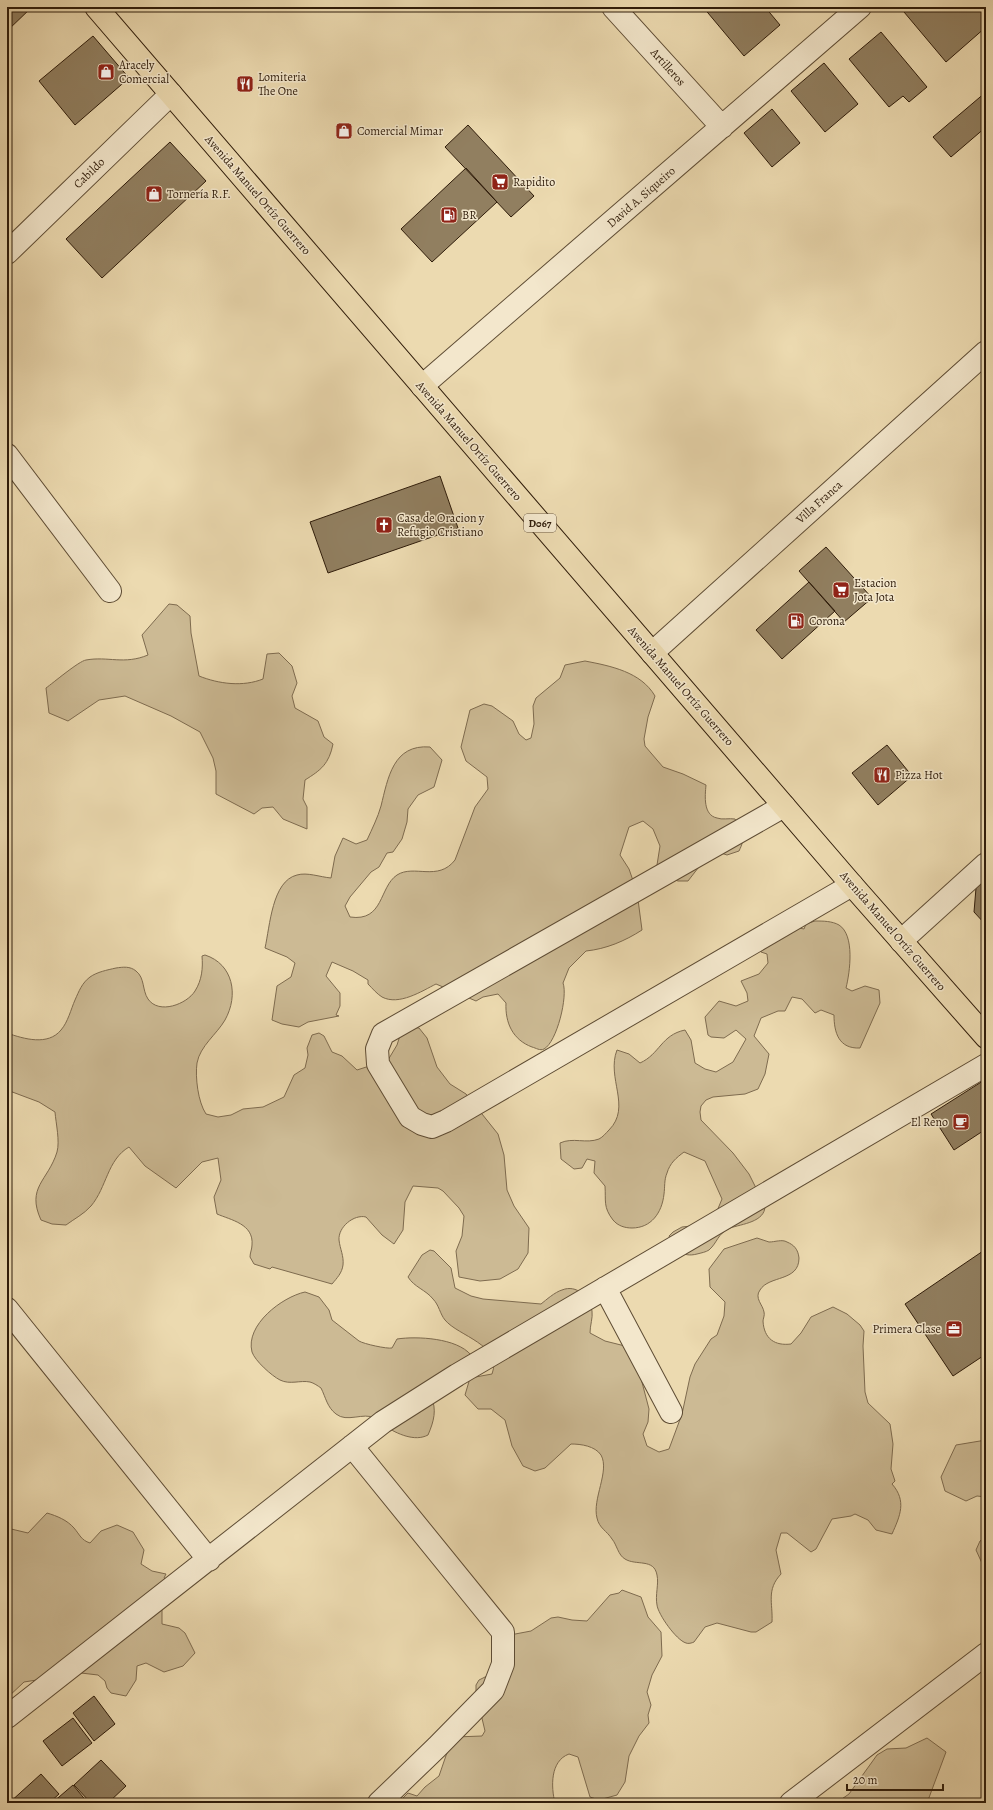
<svg xmlns="http://www.w3.org/2000/svg" width="993" height="1810" viewBox="0 0 993 1810" font-family="Alegreya,serif">
	<style>
		.green { fill: #ccba94; stroke: #7e6b4f }
		.building { fill: #917f60; stroke: #2f1c0a }
		.lines { fill: none; stroke-linecap: round; stroke-linejoin: round }
		.minor-casing { stroke: #5e4c34; stroke-width: 24 }
		.major-casing { stroke: #2f1c0a; stroke-width: 24 }
		.minor { stroke: #f3e7cc; stroke-width: 22 }
		.major { stroke: #ecdab0; stroke-width: 22 }
		.labels { text-anchor: middle; dominant-baseline: central; stroke-width: 3; stroke-linejoin: round; paint-order: stroke }
		.shield { fill: #f3e7cc; stroke: #6a5944; stroke-width: 1 }
		.shield-label { font-size: 11px; font-weight: bold; fill: #2f1c0a }
		.poi-label { font-size: 12px; fill: #2f1c0a; stroke: #f3e7cc; text-anchor: start }
		.street-label { font-size: 12px; fill: #2f1c0a; stroke: #f3e7cc }
	</style>
	<rect width="100%" height="100%" fill="#ecdab0"/>
	<filter id="stains"><feTurbulence type="fractalNoise" baseFrequency=".005" numOctaves="4"/><feColorMatrix values="0 0 0 0 .2 0 0 0 0 .09 0 0 0 0 .02 0 0 0 .5 -.17"/></filter>
	<radialGradient id="worn" r=".72"><stop offset=".6" stop-color="#630" stop-opacity="0"/><stop offset="1" stop-color="#630" stop-opacity=".3"/></radialGradient>
	<path class="green" d="M 169,604 L 177,605 L 190,616 L 191,633 L 199,676 C 219,684 243,687 263,679 L 267,654 L 279,653 L 292,666 L 297,683 L 292,696 L 295,708 L 318,721 L 324,737 L 333,744 C 329,764 321,770 305,780 L 303,799 L 307,807 L 307,829 L 283,819 L 273,807 L 262,808 L 254,814 L 216,794 L 216,771 L 213,758 L 200,732 L 171,716 L 125,696 L 99,700 L 68,721 L 49,713 L 46,688 C 53,683 79,661 86,660 C 108,656 124,665 148,655 L 142,635 Z
		M 585,661 C 611,666 641,672 655,696 L 648,717 L 644,739 L 645,746 L 663,767 L 683,774 L 706,785 C 705,796 703,815 717,818 C 722,820 729,818 735,819 C 743,832 746,837 739,851 L 727,855 L 712,850 L 688,881 L 678,881 L 661,875 L 657,865 L 660,846 L 653,829 L 643,821 L 629,827 L 620,855 L 629,869 L 637,892 L 642,930 C 625,941 606,949 586,951 L 569,968 L 563,983 C 568,996 557,1042 544,1049 C 540,1051 536,1048 532,1047 C 513,1040 505,1023 506,1003 L 498,994 L 483,997 L 476,1001 L 436,984 C 422,991 399,1006 382,997 C 377,994 372,988 368,984 L 368,980 L 353,971 L 332,962 L 326,976 L 340,993 L 340,1006 L 336,1015 L 339,1016 L 308,1022 L 299,1027 L 282,1024 L 272,1020 L 277,986 L 291,977 L 295,963 L 287,957 L 265,948 C 270,926 272,881 297,875 C 307,872 320,877 331,878 L 335,856 L 343,838 L 356,844 L 367,840 C 372,829 378,817 381,806 C 388,778 393,744 430,747 L 442,760 L 434,787 L 418,795 L 408,809 L 407,822 L 402,839 L 393,852 L 387,853 L 379,867 L 371,872 L 350,897 L 345,906 L 350,917 C 384,922 379,887 397,875 C 414,864 438,882 455,860 L 475,807 L 488,789 L 487,777 L 466,761 L 461,747 L 470,710 L 484,704 L 492,706 L 513,721 L 519,734 L 526,740 L 531,738 L 534,724 L 533,706 L 536,698 L 560,678 L 565,665 Z
		M 815,921 C 823,921 832,921 839,925 C 855,935 850,972 846,988 L 852,991 L 865,986 L 879,990 L 880,1003 L 860,1048 C 839,1049 834,1033 834,1015 L 821,1010 L 815,1013 L 802,999 L 792,997 L 785,1011 L 778,1011 L 761,1018 L 754,1036 L 769,1054 L 765,1074 L 758,1089 L 745,1094 L 713,1097 L 706,1100 L 701,1106 L 700,1112 L 701,1120 L 733,1153 L 749,1174 L 765,1206 C 765,1222 742,1224 730,1228 C 717,1234 718,1242 709,1250 C 706,1252 701,1253 697,1254 C 682,1258 675,1249 669,1236 L 673,1232 L 682,1227 L 691,1226 L 717,1211 L 722,1199 L 705,1161 L 684,1152 C 676,1158 670,1163 667,1173 C 664,1180 665,1187 664,1194 C 662,1213 651,1228 632,1228 C 625,1228 618,1226 613,1220 C 603,1207 606,1201 605,1186 L 594,1173 L 595,1161 L 587,1159 L 582,1168 L 574,1169 L 561,1159 L 560,1143 C 573,1137 586,1144 599,1139 C 603,1137 606,1133 609,1130 C 632,1107 606,1078 617,1050 L 629,1054 L 640,1063 C 660,1054 661,1035 685,1030 L 691,1040 L 695,1063 L 705,1069 L 716,1072 L 733,1062 L 746,1039 L 736,1030 L 724,1038 L 711,1037 L 708,1035 L 705,1017 L 719,1001 L 736,1006 L 748,1001 L 747,993 L 741,981 L 759,974 L 768,963 L 767,954 L 761,952 L 761,940 L 785,925 L 804,929 L 806,924 Z
		M 205,955 C 233,964 239,995 225,1020 C 217,1034 200,1046 197,1063 C 195,1077 198,1102 206,1114 L 218,1117 L 231,1115 L 243,1109 L 263,1107 L 284,1097 L 294,1075 L 305,1068 L 308,1055 L 307,1048 L 312,1035 L 319,1033 L 324,1036 L 332,1052 L 342,1056 L 357,1070 L 388,1060 L 397,1045 L 403,1026 L 419,1028 L 427,1038 L 437,1067 L 450,1084 L 466,1094 L 498,1134 L 504,1155 L 507,1190 L 514,1206 L 529,1228 L 528,1253 L 518,1269 L 500,1279 L 480,1281 L 459,1277 L 456,1251 L 462,1236 L 464,1216 L 459,1208 L 443,1191 L 438,1188 L 413,1186 L 405,1202 L 403,1230 L 394,1244 L 382,1235 L 366,1217 C 354,1214 338,1227 339,1240 C 340,1249 344,1256 343,1265 C 342,1273 337,1278 332,1284 L 272,1267 L 270,1269 L 254,1264 L 250,1257 C 250,1253 252,1249 252,1245 C 254,1224 231,1220 217,1214 L 214,1197 L 221,1180 L 218,1158 L 202,1162 L 176,1188 L 145,1166 L 129,1147 C 107,1160 107,1187 91,1206 C 84,1214 74,1219 66,1225 L 52,1224 L 41,1220 C 26,1187 48,1181 57,1152 C 60,1141 56,1124 55,1112 L 39,1102 L 7,1090 L 7,1033 C 24,1039 48,1046 61,1030 C 68,1022 71,1009 75,1000 C 79,991 82,983 90,977 C 97,972 107,970 116,968 C 123,967 130,966 136,971 C 145,978 142,990 148,999 C 159,1015 187,1004 195,991 C 202,980 203,968 202,956 Z
		M 757,1238 C 761,1239 765,1241 769,1242 C 775,1242 782,1239 787,1242 C 794,1245 798,1249 799,1258 C 799,1282 769,1275 760,1290 C 754,1298 763,1305 764,1312 C 765,1315 763,1319 763,1321 C 764,1339 775,1346 791,1344 L 801,1333 L 811,1317 L 833,1307 L 847,1314 L 860,1325 L 864,1331 L 863,1346 L 865,1392 L 868,1403 L 890,1424 L 893,1444 L 891,1469 L 895,1481 L 892,1484 C 907,1501 900,1516 892,1534 L 876,1530 L 868,1520 L 855,1514 L 851,1516 L 832,1519 L 816,1549 L 811,1552 L 787,1533 L 781,1533 L 776,1550 L 781,1574 C 766,1590 773,1603 772,1622 L 756,1632 L 751,1632 L 717,1623 L 705,1627 L 694,1642 C 692,1643 688,1644 686,1643 C 676,1640 658,1614 657,1605 C 655,1595 659,1584 657,1575 C 654,1558 636,1566 625,1559 C 618,1555 617,1545 612,1539 C 607,1531 599,1528 597,1518 C 592,1499 610,1471 601,1455 C 595,1446 581,1444 571,1444 L 545,1468 L 535,1471 L 523,1466 L 512,1446 L 505,1420 L 491,1409 L 478,1409 L 465,1395 L 470,1378 L 492,1374 C 503,1345 458,1336 445,1320 C 440,1314 439,1305 433,1299 C 426,1290 414,1287 408,1277 L 422,1255 L 430,1250 L 434,1251 L 451,1268 L 455,1288 L 471,1296 L 483,1299 L 541,1304 C 546,1300 555,1292 562,1290 C 577,1284 589,1297 592,1311 C 593,1318 590,1325 590,1333 L 605,1341 L 633,1348 L 649,1409 L 648,1422 L 643,1434 L 647,1446 L 659,1452 L 669,1449 L 682,1414 L 690,1377 L 695,1364 L 711,1339 L 717,1335 L 724,1316 L 725,1302 L 710,1287 L 709,1269 L 724,1249 Z
		M 305,1292 L 319,1297 L 329,1310 L 332,1320 L 359,1341 C 364,1344 387,1349 392,1348 L 397,1339 C 417,1336 457,1338 471,1355 L 431,1396 C 437,1410 434,1421 428,1435 C 415,1442 397,1434 385,1426 C 382,1424 379,1420 375,1418 C 363,1412 347,1423 336,1414 C 327,1407 326,1398 321,1388 C 318,1386 314,1383 310,1382 C 300,1380 290,1385 280,1380 C 272,1376 255,1361 252,1352 C 245,1325 282,1297 305,1292 Z
		M 986,1440 L 986,1497 L 977,1496 L 966,1501 L 945,1491 L 941,1477 L 956,1445 Z
		M 47,1513 C 57,1516 67,1520 74,1528 C 80,1535 81,1540 90,1543 L 101,1531 L 117,1525 L 133,1532 L 144,1550 L 141,1564 L 152,1571 L 166,1574 L 164,1578 L 169,1582 L 162,1609 L 162,1624 L 179,1628 L 185,1633 L 195,1653 L 183,1666 L 164,1672 L 146,1663 L 137,1666 L 136,1680 L 126,1696 L 111,1693 L 107,1688 L 105,1681 L 98,1675 L 81,1673 L 24,1682 L 7,1698 L 7,1528 L 28,1533 Z
		M 986,1537 L 986,1577 L 986,1572 L 976,1550 L 980,1541 Z
		M 622,1590 L 641,1597 L 648,1617 L 661,1632 L 662,1656 L 652,1675 L 647,1692 L 651,1705 L 648,1715 L 649,1723 L 639,1736 L 629,1756 L 625,1782 L 617,1795 L 599,1800 L 590,1797 L 578,1757 L 569,1754 C 550,1761 551,1787 555,1803 L 398,1803 L 408,1793 L 417,1796 L 425,1787 L 439,1776 L 451,1741 L 455,1737 L 482,1736 L 485,1731 L 476,1693 L 476,1685 L 479,1680 L 493,1673 L 510,1635 L 531,1631 L 551,1618 L 558,1617 L 572,1620 L 587,1621 L 610,1595 L 619,1593 Z
		M 927,1738 L 946,1752 L 927,1803 L 823,1803 L 836,1803 L 849,1794 L 877,1755 L 887,1749 L 906,1748 Z"/>
	<path class="building" d="M 7,7 L 32,7 L 7,31 Z
		M 703,7 L 765,7 L 780,25 L 744,56 Z
		M 910,7 L 986,7 L 986,27 L 946,62 L 904,12 Z
		M 881,32 L 927,87 L 909,102 L 903,96 L 889,107 L 849,59 Z
		M 93,36 L 129,78 L 75,125 L 39,81 Z
		M 824,63 L 858,104 L 825,132 L 791,91 Z
		M 986,92 L 986,127 L 951,157 L 933,137 Z
		M 772,109 L 800,143 L 772,167 L 744,133 Z
		M 468,125 L 534,196 L 511,217 L 445,147 Z
		M 170,142 L 206,181 L 102,278 L 66,239 Z
		M 466,168 L 497,202 L 432,262 L 401,229 Z
		M 440,476 L 458,528 L 328,573 L 310,522 Z
		M 826,547 L 872,598 L 844,622 L 799,571 Z
		M 809,582 L 835,611 L 782,659 L 756,630 Z
		M 887,745 L 912,776 L 878,805 L 852,773 Z
		M 986,879 L 986,925 L 974,912 L 976,888 Z
		M 986,1079 L 986,1129 L 954,1150 L 931,1114 Z
		M 986,1249 L 986,1354 L 953,1376 L 905,1304 Z
		M 94,1696 L 115,1724 L 94,1741 L 73,1713 Z
		M 73,1718 L 92,1743 L 62,1766 L 43,1741 Z
		M 101,1760 L 126,1786 L 108,1803 L 91,1803 L 74,1785 Z
		M 41,1774 L 59,1794 L 49,1803 L 9,1803 Z
		M 73,1785 L 88,1803 L 52,1803 Z"/>
	<g class="lines">
		<g class="minor-casing">
			<path id="minor" d="M 613,7 L 722,127
				M 7,253 L 171,94
				M 422,386 L 860,7
				M 7,455 L 110,591
				M 652,653 L 986,352
				M 784,806 L 383,1034 L 377,1049 L 378,1064 L 410,1117 L 422,1124 L 432,1127 L 446,1121 L 852,885
				M 901,941 L 986,864
				M 605,1288 L 671,1412
				M 7,1309 L 209,1560
				M 352,1446 L 503,1632 L 503,1664 L 493,1690 L 437,1747 L 379,1803
				M 7,1717 L 383,1422 L 457,1375 L 986,1065
				M 791,1803 L 986,1654"/>
		</g>
		<g class="major-casing">
			<path id="major" d="M 96,7 L 852,885 L 986,1037"/>
		</g>
		<use href="#minor" class="minor"/>
		<use href="#major" class="major"/>
	</g>
	<defs>
		<g id="shop-square" transform="scale(0.9)"><rect x="-9" y="-9" width="18" height="18" rx="4" fill="#8f2418" stroke="#f3e7cc"/><path d="M-5-2.5h2.3a2.7 3.5 0 0 1 5.4 0H5L5.5 6h-11ZM-1.5-2.5h3a1.5 2.3 0 0 0-3 0Z" fill="#fff"/></g>
		<g id="restaurant-square" transform="scale(0.9)"><rect x="-9" y="-9" width="18" height="18" rx="4" fill="#8f2418" stroke="#f3e7cc"/><path d="M-5-6h1v4h1v-4h1v4h1v-4h1v5L-1.5 .5V6h-2V.5L-5-1ZM5-6V6H3V1.5H1.5Q1.5-4 5-6Z" fill="#fff"/></g>
		<g id="supermarket-square" transform="scale(0.9)"><rect x="-9" y="-9" width="18" height="18" rx="4" fill="#8f2418" stroke="#f3e7cc"/><path d="M-6-5.5h2.5l.6 2H6L4.5 2H-2.5L-4.4-4H-6ZM-1.5 3.2a1.3 1.3 0 1 0 .1 0ZM3 3.2a1.3 1.3 0 1 0 .1 0Z" fill="#fff"/></g>
		<g id="fuel-square" transform="scale(0.9)"><rect x="-9" y="-9" width="18" height="18" rx="4" fill="#8f2418" stroke="#f3e7cc"/><path d="M-5.5-6h7V0h2V4h1.3V-2.5L3-4.5l.8-.8L6-3V5H2.5V1h-1V6h-7ZM-4.2-4.7v3.2H.2V-4.7Z" fill="#fff"/></g>
		<g id="church-square" transform="scale(0.9)"><rect x="-9" y="-9" width="18" height="18" rx="4" fill="#8f2418" stroke="#f3e7cc"/><path d="M-1.2-6h2.4v3.5h3.3v2.4h-3.3V6h-2.4V-.1h-3.3v-2.4h3.3Z" fill="#fff"/></g>
		<g id="cafe-square" transform="scale(0.9)"><rect x="-9" y="-9" width="18" height="18" rx="4" fill="#8f2418" stroke="#f3e7cc"/><path d="M-5.5-4.5H6V0H3Q3 3.5 0 3.5H-2.5Q-5.5 3.5-5.5 0ZM3-3.2v2h1.7v-2ZM-6 4.5H4V6H-6Z" fill="#fff"/></g>
		<g id="office-square" transform="scale(0.9)"><rect x="-9" y="-9" width="18" height="18" rx="4" fill="#8f2418" stroke="#f3e7cc"/><path d="M-6-3h4V-5.5h4V-3h4V5H-6ZM-1-4.5V-3h2v-1.5ZM-6 0V1H6V0Z" fill="#fff"/></g>
	</defs>
	<g fill-rule="evenodd">
		<use href="#shop-square" x="106" y="72"/>
		<use href="#restaurant-square" x="245" y="84"/>
		<use href="#shop-square" x="344" y="131"/>
		<use href="#supermarket-square" x="500" y="182"/>
		<use href="#shop-square" x="154" y="194"/>
		<use href="#fuel-square" x="449" y="215"/>
		<use href="#church-square" x="384" y="525"/>
		<use href="#supermarket-square" x="841" y="590"/>
		<use href="#fuel-square" x="796" y="621"/>
		<use href="#restaurant-square" x="882" y="775"/>
		<use href="#cafe-square" x="961" y="1122"/>
		<use href="#office-square" x="954" y="1329"/>
	</g>
	<g class="labels">
		<rect class="shield" x="524" y="514" width="32" height="18" rx="3"/>
		<g class="shield-label">
			<text x="540" y="523">D067</text>
		</g>
		<g class="poi-label">
			<text x="119" y="65">Aracely<tspan x="119" dy="14">Comercial</tspan></text>
			<text x="258" y="77">Lomiteria<tspan x="258" dy="14">The One</tspan></text>
			<text x="357" y="131">Comercial Mimar</text>
			<text x="513" y="182">Rapidito</text>
			<text x="167" y="194">Tornería R.F.</text>
			<text x="462" y="215">BR</text>
			<text x="397" y="518">Casa de Oracion y<tspan x="397" dy="14">Refugio Cristiano</tspan></text>
			<text x="854" y="583">Estacion<tspan x="854" dy="14">Jota Jota</tspan></text>
			<text x="809" y="621">Corona</text>
			<text x="895" y="775">Pizza Hot</text>
			<text x="948" y="1122" text-anchor="end">El Reno</text>
			<text x="941" y="1329" text-anchor="end">Primera Clase</text>
		</g>
		<g class="street-label">
			<text transform="translate(668 67) rotate(48)">Artilleros</text>
			<text transform="translate(89 173) rotate(-44)">Cabildo</text>
			<text transform="translate(258 195) rotate(49)">Avenida Manuel Ortíz Guerrero</text>
			<text transform="translate(641 197) rotate(-41)">David A. Siqueiro</text>
			<text transform="translate(469 441) rotate(49)">Avenida Manuel Ortíz Guerrero</text>
			<text transform="translate(819 502) rotate(-42)">Villa Franca</text>
			<text transform="translate(681 686) rotate(49)">Avenida Manuel Ortíz Guerrero</text>
			<text transform="translate(893 931) rotate(49)">Avenida Manuel Ortíz Guerrero</text>
		</g>
	</g>
	<rect width="993" height="1810" fill="none" stroke="#ecdab0" stroke-width="24"/>
	<rect x="8" y="8" width="977" height="1794" fill="none" stroke="#2f1c0a" stroke-width="2"/>
	<rect x="12" y="12" width="969" height="1786" fill="none" stroke="#2f1c0a"/>
	<path d="M847 1784v6h96v-6" fill="none" stroke="#2f1c0a" stroke-width="2"/>
	<text x="853" y="1784" font-size="12" fill="#2f1c0a" stroke="#f3e7cc" stroke-width="3" paint-order="stroke">20 m</text>
	<rect width="100%" height="100%" filter="url(#stains)"/>
	<rect width="100%" height="100%" fill="url(#worn)"/>
</svg>
